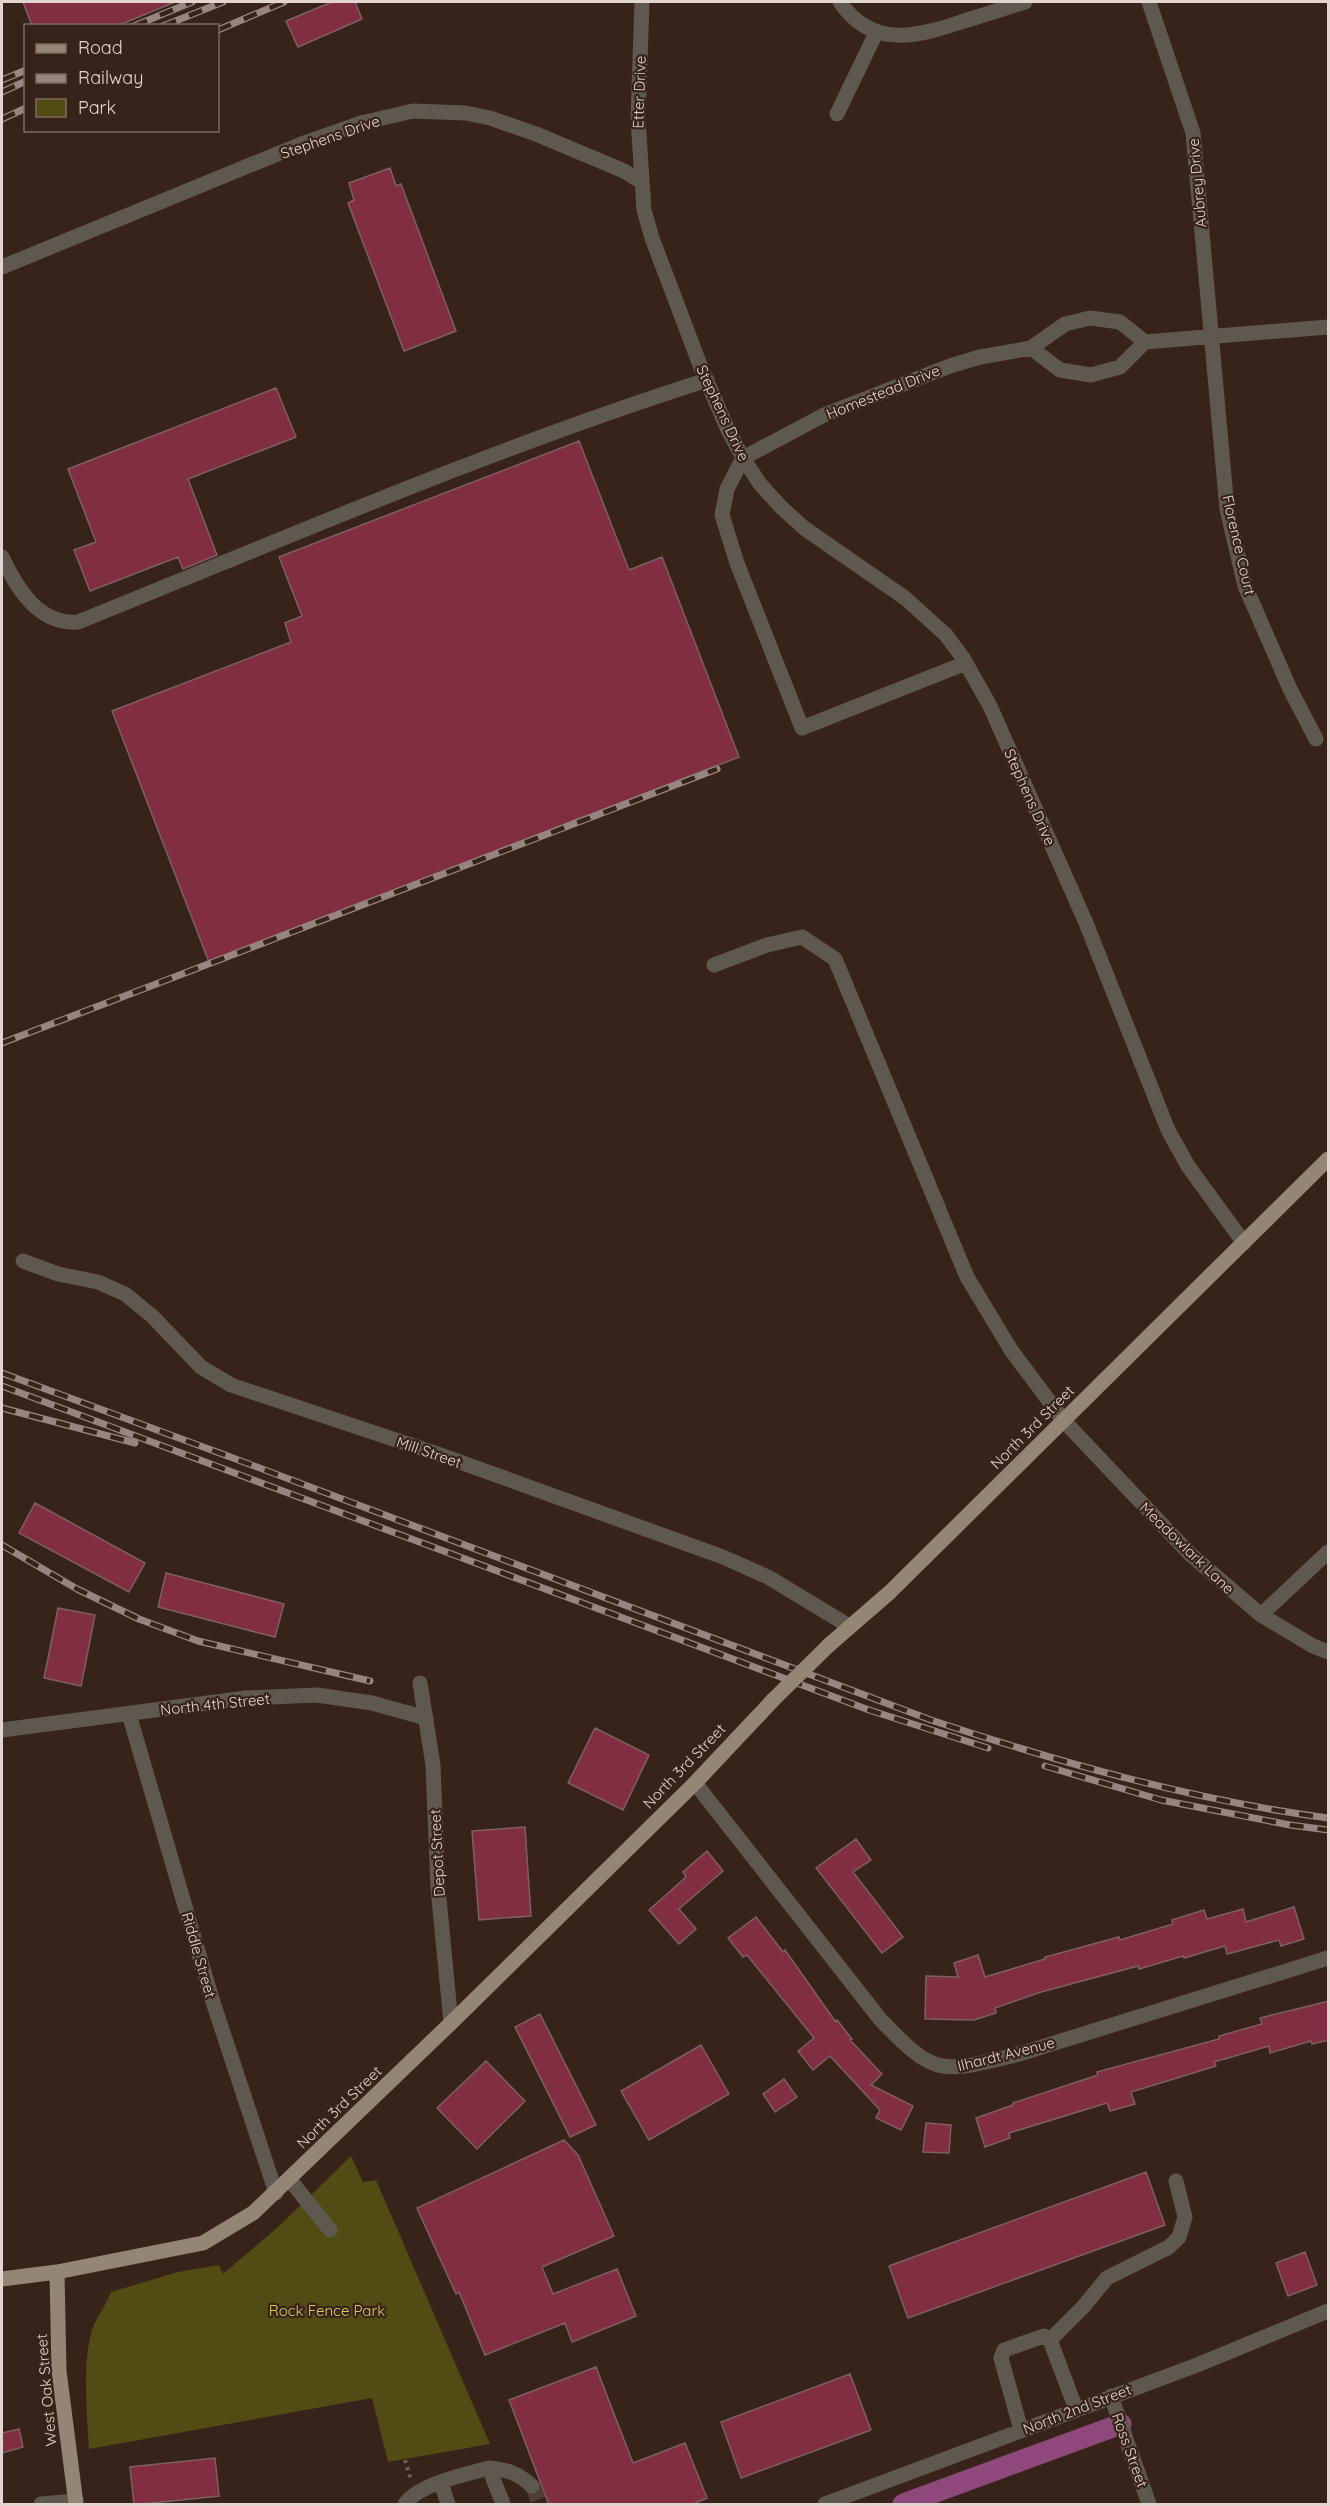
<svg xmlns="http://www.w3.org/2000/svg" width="1330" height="2506" viewBox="0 0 1330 2506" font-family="Quicksand,sans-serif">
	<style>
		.green { fill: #514c13 }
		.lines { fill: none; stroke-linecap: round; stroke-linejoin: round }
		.canal { stroke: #8e487a; stroke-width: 21 }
		.building { fill: #812e40; stroke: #7c6063; stroke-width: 1.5 }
		.minor-tunnel { stroke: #523e35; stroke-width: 15; stroke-dasharray: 15 8; stroke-linecap: butt }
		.path { stroke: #725f57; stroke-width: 4; stroke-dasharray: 3 4.5; stroke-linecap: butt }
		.minor { stroke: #5f584f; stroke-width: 15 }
		.major { stroke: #948675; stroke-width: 15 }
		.rail-casing { stroke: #97867f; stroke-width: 7 }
		.rail { stroke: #38231a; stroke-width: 4.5; stroke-dasharray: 14; stroke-linecap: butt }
		.major-bridge { stroke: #948675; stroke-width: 15 }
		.labels { text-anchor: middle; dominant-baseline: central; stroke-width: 4.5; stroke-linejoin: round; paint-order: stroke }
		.street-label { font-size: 15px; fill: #e2d4ce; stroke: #38231a }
		.park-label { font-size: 15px; fill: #dbd154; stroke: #38231a }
	</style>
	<rect width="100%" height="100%" fill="#38231a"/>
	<path class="green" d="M 351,2156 L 363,2182 L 376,2180 L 490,2444 L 388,2462 L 372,2398 L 89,2449 C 87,2414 82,2364 92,2330 C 96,2317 106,2306 111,2292 L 178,2272 L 219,2265 L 223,2274 L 278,2227 Z"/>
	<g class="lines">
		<path class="canal" d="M 903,2504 L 1121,2424"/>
	</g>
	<path class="building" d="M 23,2 L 175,2 L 117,26 L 32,26 Z
		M 332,2 L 355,2 L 362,19 L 298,47 L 286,21 Z
		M 390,168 L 396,186 L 401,184 L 456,331 L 404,351 L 348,203 L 354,200 L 349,183 Z
		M 276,388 L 296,437 L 188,479 L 217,555 L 183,569 L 178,557 L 90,591 L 74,550 L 96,542 L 68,469 Z
		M 579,441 L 629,570 L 662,557 L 739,757 L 209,962 L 112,711 L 291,642 L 285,623 L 302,616 L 279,557 Z
		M 35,1503 L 145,1563 L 129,1592 L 19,1533 Z
		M 166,1573 L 284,1604 L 275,1637 L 158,1607 Z
		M 58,1608 L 95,1615 L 81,1686 L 44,1678 Z
		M 595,1728 L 649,1755 L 623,1810 L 568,1783 Z
		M 525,1827 L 531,1916 L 479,1920 L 472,1831 Z
		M 856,1839 L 871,1860 L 853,1872 L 903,1937 L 882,1953 L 816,1868 Z
		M 707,1851 L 723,1871 L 679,1909 L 696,1929 L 679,1944 L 649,1910 L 686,1877 L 683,1872 Z
		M 1294,1907 L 1304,1939 L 1281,1946 L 1279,1940 L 1227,1954 L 1225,1946 L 1184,1958 L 1183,1956 L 1139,1969 L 1138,1966 L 1041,1992 L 995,2008 L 996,2013 L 974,2020 L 925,2019 L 926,1976 L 958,1977 L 954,1963 L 978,1955 L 985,1977 L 1045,1959 L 1045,1957 L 1119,1937 L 1120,1940 L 1173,1924 L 1172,1920 L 1204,1910 L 1207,1919 L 1243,1909 L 1246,1922 Z
		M 756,1917 L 783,1952 L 785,1950 L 835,2021 L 837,2020 L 852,2039 L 850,2040 L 882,2074 L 871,2085 L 913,2106 L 901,2130 L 876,2118 L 880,2110 L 830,2056 L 813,2070 L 798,2051 L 814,2038 L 747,1955 L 743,1957 L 728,1938 Z
		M 1329,2001 L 1329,2040 L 1312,2044 L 1311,2041 L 1270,2053 L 1269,2046 L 1214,2062 L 1216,2066 L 1131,2092 L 1135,2104 L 1110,2111 L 1107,2103 L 1009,2133 L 1010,2138 L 985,2147 L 976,2118 L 1013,2105 L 1013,2103 L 1098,2075 L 1097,2072 L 1219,2039 L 1219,2036 L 1262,2024 L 1260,2018 Z
		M 540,2014 L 596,2125 L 570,2137 L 515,2027 Z
		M 701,2045 L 729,2094 L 649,2140 L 621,2091 Z
		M 486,2061 L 525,2101 L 477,2149 L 437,2108 Z
		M 784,2079 L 797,2097 L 775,2112 L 763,2094 Z
		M 926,2123 L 951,2125 L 949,2153 L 923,2152 Z
		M 564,2140 L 578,2155 L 614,2236 L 542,2267 L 553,2294 L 617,2269 L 636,2316 L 572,2342 L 565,2323 L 485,2355 L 459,2292 L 456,2294 L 417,2208 Z
		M 1146,2172 L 1165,2225 L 908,2318 L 889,2266 Z
		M 1305,2252 L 1317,2285 L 1288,2296 L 1276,2263 Z
		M 596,2367 L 633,2463 L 685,2443 L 707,2498 L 691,2505 L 549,2505 L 509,2400 Z
		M 850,2374 L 871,2430 L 741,2478 L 721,2422 Z
		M 19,2429 L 23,2447 L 2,2453 L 2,2433 Z
		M 215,2458 L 219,2496 L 134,2505 L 130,2467 Z"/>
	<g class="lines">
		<path class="minor-tunnel" d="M 532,2486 L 540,2504"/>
		<path class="path" d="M 405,2460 L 411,2480"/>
		<path class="minor" d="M 642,2 L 638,119 L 644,210 L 652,238 L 700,365 L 728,430 L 743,458 L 760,484 L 781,507 L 804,528 L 905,598 L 946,635 L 963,658 L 990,706 L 1086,923 L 1168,1130 L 1188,1166 L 1244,1243
			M 840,2 C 872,49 917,37 964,21 C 984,15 1005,8 1025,2
			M 1149,2 L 1193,133 L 1227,509 L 1245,586 L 1290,689 L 1316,739
			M 837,114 L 876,33
			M 2,267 L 304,143 L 361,123 L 413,111 L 466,113 L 490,118 L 536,134 L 624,171 L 642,182
			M 1145,342 L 1328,327
			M 1031,348 L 1060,370 L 1091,375 L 1120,367 L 1145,342
			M 2,557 C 17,589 39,625 78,622 C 286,538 493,448 707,380
			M 966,663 L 802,728 L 737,563 L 722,515 L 727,489 L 743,458 L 824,415 L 950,366 L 980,357 L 1031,348 L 1065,324 L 1090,318 L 1120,322 L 1145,342
			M 714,965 L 767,945 L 802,937 L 835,959 L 967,1277 L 1011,1350 L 1064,1421 L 1190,1554 L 1261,1615 L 1313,1646 L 1328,1652
			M 23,1261 L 58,1274 L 98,1282 L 125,1294 L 152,1316 L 201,1367 L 231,1385 L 435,1453 L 723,1557 L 768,1577 L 849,1626
			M 1261,1615 L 1328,1552
			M 420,1683 L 433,1765 L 438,1888 L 451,2023
			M 129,1714 L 212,1999 L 276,2193
			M 2,1730 L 246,1698 L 317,1695 L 372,1703 L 426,1718
			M 695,1783 L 880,2019 C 935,2077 940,2073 1016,2055 L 1328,1958
			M 290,2180 L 330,2230
			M 1050,2340 L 1083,2307 L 1107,2278 L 1169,2247 L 1179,2237 L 1185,2217 L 1176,2181
			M 1111,2396 L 1149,2504
			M 1021,2430 L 1001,2358 L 1004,2350 L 1044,2336 L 1050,2340 L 1076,2409
			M 489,2468 C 508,2470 518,2473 532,2486
			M 441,2483 L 448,2504
			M 41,2504 L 76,2501
			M 405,2504 C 419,2484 466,2474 489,2468 L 503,2504
			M 825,2504 L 1197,2365 L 1328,2311"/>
		<path class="major" d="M 829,1645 L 890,1592 L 1328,1159
			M 57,2272 L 59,2371 L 76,2504
			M 2,2279 L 57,2272 L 203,2243 L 253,2213 L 451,2023 L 695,1783 L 773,1700"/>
		<g class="rail-casing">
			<path id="rail" d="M 134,26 L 192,2
				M 163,26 L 223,2
				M 218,30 L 284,2
				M 2,80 L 26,70
				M 2,92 L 26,81
				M 2,119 L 26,108
				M 2,1043 L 717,769
				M 2,1373 L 225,1455 L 931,1720 C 1061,1763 1193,1800 1328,1818
				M 2,1386 L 869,1710 L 988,1748
				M 2,1408 L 135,1443
				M 2,1545 L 77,1589 L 139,1619 L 198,1641 L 370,1681
				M 1045,1766 L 1161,1800 L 1290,1825 L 1328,1830"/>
		</g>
		<use href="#rail" class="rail"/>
		<path class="major-bridge" d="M 773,1700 L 829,1645"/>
	</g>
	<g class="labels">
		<g class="street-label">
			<text transform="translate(639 92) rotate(-88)">Etter Drive</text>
			<text transform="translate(330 137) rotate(-19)">Stephens Drive</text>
			<text transform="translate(1197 183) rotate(-95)">Aubrey Drive</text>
			<text transform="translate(883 392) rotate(-22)">Homestead Drive</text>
			<text transform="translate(723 413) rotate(65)">Stephens Drive</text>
			<text transform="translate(1239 545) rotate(77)">Florence Court</text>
			<text transform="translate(1030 797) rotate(66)">Stephens Drive</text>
			<text transform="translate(1032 1427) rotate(-45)">North 3rd Street</text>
			<text transform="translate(429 1452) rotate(19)">Mill Street</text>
			<text transform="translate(1187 1548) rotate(44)">Meadowlark Lane</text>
			<text transform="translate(215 1704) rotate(-6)">North 4th Street</text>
			<text transform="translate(684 1766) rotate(-46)">North 3rd Street</text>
			<text transform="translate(437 1853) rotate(-93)">Depot Street</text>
			<text transform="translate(199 1955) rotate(74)">Riddle Street</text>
			<text transform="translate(1006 2054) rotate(-14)">Ilhardt Avenue</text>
			<text transform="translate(339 2107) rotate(-44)">North 3rd Street</text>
			<text transform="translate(46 2390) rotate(-95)">West Oak Street</text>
			<text transform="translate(1077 2409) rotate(-21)">North 2nd Street</text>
			<text transform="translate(1130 2450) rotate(70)">Ross Street</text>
		</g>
		<g class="park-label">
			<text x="327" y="2310">Rock Fence Park</text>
		</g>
	</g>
	<rect width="1330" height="2506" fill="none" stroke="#e2d4ce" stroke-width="6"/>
	<rect x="24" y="24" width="195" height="108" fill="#38231a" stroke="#7c6a62" stroke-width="1.5"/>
	<rect x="36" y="44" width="30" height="9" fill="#948675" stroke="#7c6a62" stroke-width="1.5"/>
	<text x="78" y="54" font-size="18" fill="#e2d4ce">Road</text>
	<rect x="36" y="74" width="30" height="9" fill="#97867f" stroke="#7c6a62" stroke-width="1.5"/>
	<text x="78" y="84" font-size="18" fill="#e2d4ce">Railway</text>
	<rect x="36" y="99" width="30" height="18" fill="#514c13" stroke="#7c6a62" stroke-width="1.5"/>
	<text x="78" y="114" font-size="18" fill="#e2d4ce">Park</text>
</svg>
